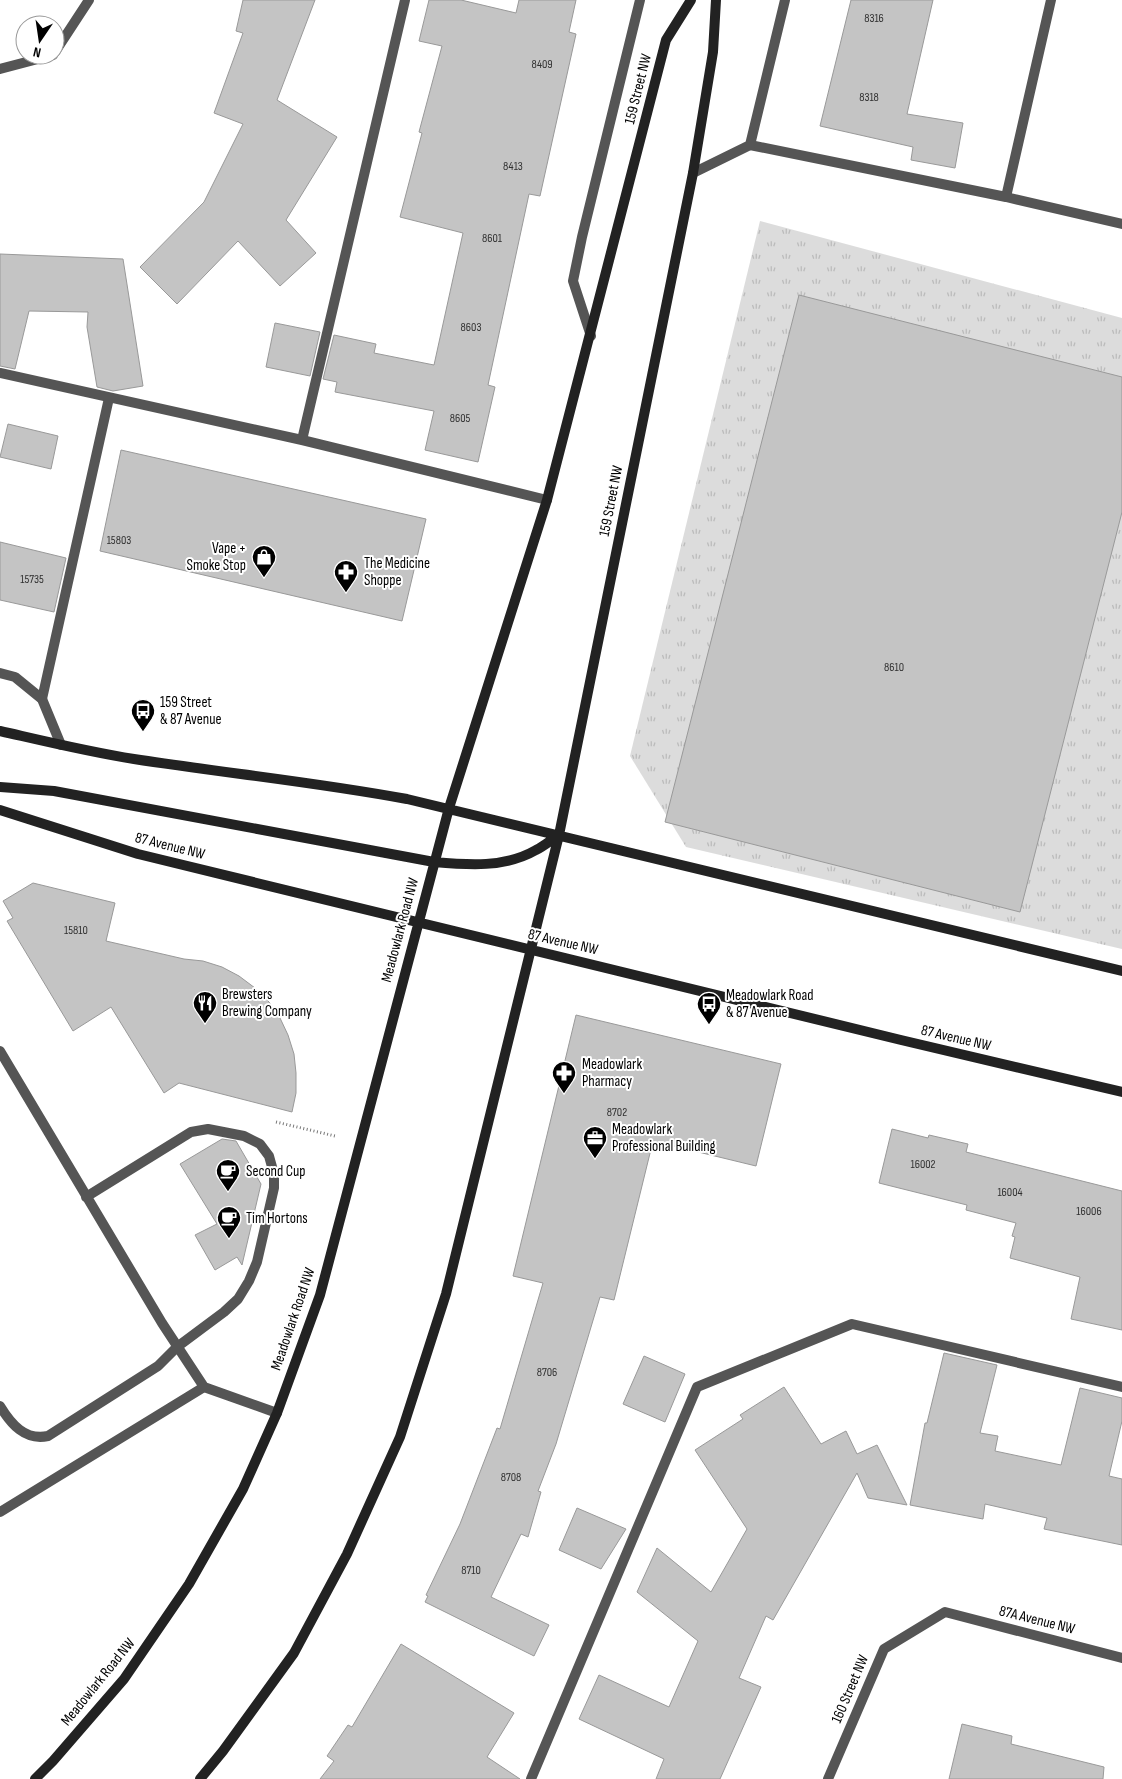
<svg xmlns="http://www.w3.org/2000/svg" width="1122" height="1779" viewBox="0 0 1122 1779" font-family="'Sofia Sans Condensed',sans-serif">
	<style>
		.park { fill: url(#park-tufts) }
		.building { fill: #c4c4c4; stroke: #999 }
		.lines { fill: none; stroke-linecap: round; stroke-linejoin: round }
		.path { stroke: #777; stroke-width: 3; stroke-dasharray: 1 2.5; stroke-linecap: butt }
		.lane { stroke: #555; stroke-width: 10 }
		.street { stroke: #555; stroke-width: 10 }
		.secondary { stroke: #222; stroke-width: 10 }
		.labels { text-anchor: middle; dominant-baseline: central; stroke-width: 4; stroke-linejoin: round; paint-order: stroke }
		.number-label { font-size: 12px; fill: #313131 }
		.street-label { font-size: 15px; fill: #000; stroke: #fff }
		.poi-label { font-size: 15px; fill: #000; stroke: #fff; text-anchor: start }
	</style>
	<defs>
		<pattern id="park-tufts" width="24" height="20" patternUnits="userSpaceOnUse" patternTransform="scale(1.25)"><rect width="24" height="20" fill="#dcdcdc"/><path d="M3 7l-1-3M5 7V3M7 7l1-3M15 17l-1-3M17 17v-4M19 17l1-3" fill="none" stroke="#bbb"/></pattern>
	</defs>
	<rect width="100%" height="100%" fill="#fff"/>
	<path class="park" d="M 760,221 L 1122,318 L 1122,949 L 686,847 L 630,756 Z"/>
	<path class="building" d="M 243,0 L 315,0 L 277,100 L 337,137 L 286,220 L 316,253 L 280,286 L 238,241 L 177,304 L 140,267 L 204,202 L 243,124 L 214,113 L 243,33 L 236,31 Z
		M 429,0 L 461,0 L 516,13 L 519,0 L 576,0 L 569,32 L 576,34 L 540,196 L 529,194 L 488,385 L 495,387 L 478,462 L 425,450 L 434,411 L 335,392 L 337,382 L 323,379 L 334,335 L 376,344 L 374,353 L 434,365 L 463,233 L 400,217 L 422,133 L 419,132 L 442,46 L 419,41 Z
		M 851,0 L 933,0 L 907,114 L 963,123 L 955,168 L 911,160 L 913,147 L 820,126 Z
		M 0,254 L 123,259 L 143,386 L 113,391 L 97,387 L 87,327 L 88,312 L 29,311 L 15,369 L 0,366 Z
		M 799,295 L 1122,377 L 1122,512 L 1020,912 L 665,822 Z
		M 275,323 L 320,332 L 310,376 L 266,367 Z
		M 8,424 L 58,436 L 51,469 L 0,457 Z
		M 121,450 L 426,519 L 402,621 L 100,551 Z
		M 0,542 L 66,558 L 54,612 L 0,600 Z
		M 33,883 L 115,903 L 106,941 L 184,959 L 203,961 L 222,967 L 239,976 L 255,988 L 269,1002 L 280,1018 L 288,1035 L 294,1054 L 296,1073 L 296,1093 L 292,1112 L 179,1083 L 164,1093 L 111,1007 L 73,1031 L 7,921 L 13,918 L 3,901 Z
		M 576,1015 L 781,1064 L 756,1166 L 653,1141 L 614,1300 L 600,1297 L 556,1444 L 538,1491 L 541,1492 L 528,1537 L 521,1534 L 491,1597 L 549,1625 L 534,1656 L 425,1602 L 428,1596 L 426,1595 L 460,1524 L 497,1428 L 500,1429 L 543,1283 L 513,1276 Z
		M 892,1129 L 928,1138 L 929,1135 L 968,1144 L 966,1152 L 1122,1191 L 1122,1330 L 1071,1319 L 1080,1277 L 1010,1258 L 1015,1237 L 1012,1236 L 1016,1223 L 966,1210 L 967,1205 L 879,1183 Z
		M 222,1139 L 236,1141 L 261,1184 L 242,1265 L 237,1257 L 215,1270 L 195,1235 L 217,1224 L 180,1164 Z
		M 944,1353 L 997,1365 L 980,1433 L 998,1436 L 995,1451 L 1061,1465 L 1080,1388 L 1122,1398 L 1122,1421 L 1109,1476 L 1122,1479 L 1122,1545 L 1044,1529 L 1047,1518 L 985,1504 L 983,1519 L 910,1505 L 925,1423 L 927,1423 Z
		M 644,1356 L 685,1374 L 665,1422 L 623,1404 Z
		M 784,1387 L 821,1444 L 846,1431 L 857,1454 L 877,1445 L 907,1505 L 868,1498 L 857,1473 L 773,1620 L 766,1616 L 739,1678 L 761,1687 L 720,1779 L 656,1779 L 664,1759 L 579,1719 L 599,1675 L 669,1707 L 698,1641 L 637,1592 L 657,1548 L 711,1592 L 747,1529 L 695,1450 L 743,1419 L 740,1415 Z
		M 577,1508 L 626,1529 L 601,1569 L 559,1550 Z
		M 401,1644 L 514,1713 L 487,1757 L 520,1779 L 320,1779 L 334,1761 L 327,1756 L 348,1725 L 352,1727 Z
		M 962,1724 L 1012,1736 L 1011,1744 L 1104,1767 L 1103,1779 L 949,1779 Z"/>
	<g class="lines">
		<path class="path" d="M 276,1122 L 335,1136"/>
		<path class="lane" d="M 750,145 L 1006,197 L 1122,224
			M 1006,197 L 1051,0
			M 0,373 L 302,440 L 547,500
			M 302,440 L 405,0
			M 42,699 L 109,398
			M 0,1051 L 162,1323 L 204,1387
			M 0,1406 C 11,1424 25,1441 48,1436 L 158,1366 L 177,1347 L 224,1312 L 238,1299 L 249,1281 L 257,1262 L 274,1188 L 274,1174 L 269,1156 L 260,1144 L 244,1136 L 208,1129 L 191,1132 L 86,1197
			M 0,1512 L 204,1387 L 277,1413
			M 531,1779 L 697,1387 L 852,1324 L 1122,1387"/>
		<path class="street" d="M 55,52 L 89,0
			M 0,69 L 53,55
			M 693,173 L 750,145 L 785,0
			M 591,336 L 573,281 L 582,237 L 640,0
			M 0,673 L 15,677 L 42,699 L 61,745
			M 828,1779 L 884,1649 L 945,1612 L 1122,1658"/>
		<path class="secondary" d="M 0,731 C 44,741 89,752 134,759 C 225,773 316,782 407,799 L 1122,971
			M 0,787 L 54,791 L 434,862 C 468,865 505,868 536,850 C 544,846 551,840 559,835
			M 0,810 L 138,854 L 901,1040 L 1122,1092
			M 35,1779 L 53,1761 L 124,1679 L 189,1584 L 243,1489 L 277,1413 L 320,1295 L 449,808 L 547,500 L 666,40 L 691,0
			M 200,1779 L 223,1751 L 294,1653 L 347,1554 L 400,1437 L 446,1294 L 559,835 L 693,173 L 713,52 L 716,0"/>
	</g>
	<defs>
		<g id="shop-pin" transform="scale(1.25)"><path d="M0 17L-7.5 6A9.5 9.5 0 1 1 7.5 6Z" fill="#000" stroke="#fff"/><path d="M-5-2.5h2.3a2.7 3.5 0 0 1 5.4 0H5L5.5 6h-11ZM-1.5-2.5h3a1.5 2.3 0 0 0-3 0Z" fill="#fff"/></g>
		<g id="pharmacy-pin" transform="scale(1.25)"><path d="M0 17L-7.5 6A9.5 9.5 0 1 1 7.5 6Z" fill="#000" stroke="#fff"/><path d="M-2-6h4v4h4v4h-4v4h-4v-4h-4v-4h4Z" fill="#fff"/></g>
		<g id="bus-pin" transform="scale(1.25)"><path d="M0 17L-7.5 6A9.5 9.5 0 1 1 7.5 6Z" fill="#000" stroke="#fff"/><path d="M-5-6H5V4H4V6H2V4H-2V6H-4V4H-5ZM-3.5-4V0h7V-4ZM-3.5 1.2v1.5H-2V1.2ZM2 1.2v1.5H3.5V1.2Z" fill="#fff"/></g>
		<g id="restaurant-pin" transform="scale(1.25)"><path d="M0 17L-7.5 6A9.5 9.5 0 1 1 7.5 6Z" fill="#000" stroke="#fff"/><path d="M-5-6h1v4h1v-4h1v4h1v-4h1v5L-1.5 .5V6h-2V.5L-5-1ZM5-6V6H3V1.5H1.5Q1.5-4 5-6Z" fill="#fff"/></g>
		<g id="office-pin" transform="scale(1.25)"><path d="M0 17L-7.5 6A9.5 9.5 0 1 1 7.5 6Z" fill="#000" stroke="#fff"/><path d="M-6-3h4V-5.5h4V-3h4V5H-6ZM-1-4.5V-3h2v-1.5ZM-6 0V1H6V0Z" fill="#fff"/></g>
		<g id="cafe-pin" transform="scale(1.25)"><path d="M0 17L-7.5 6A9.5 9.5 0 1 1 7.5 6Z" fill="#000" stroke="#fff"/><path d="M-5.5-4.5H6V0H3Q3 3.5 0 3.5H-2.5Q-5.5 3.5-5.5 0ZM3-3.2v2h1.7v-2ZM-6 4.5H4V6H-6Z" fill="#fff"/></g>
	</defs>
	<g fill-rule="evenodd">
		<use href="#shop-pin" x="264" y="557"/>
		<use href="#pharmacy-pin" x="346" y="572"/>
		<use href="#bus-pin" x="143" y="711"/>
		<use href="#restaurant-pin" x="205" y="1003"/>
		<use href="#bus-pin" x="709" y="1004"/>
		<use href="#pharmacy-pin" x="564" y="1073"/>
		<use href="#office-pin" x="595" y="1138"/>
		<use href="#cafe-pin" x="228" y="1171"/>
		<use href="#cafe-pin" x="229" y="1218"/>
	</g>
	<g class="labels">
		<g class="number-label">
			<text x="874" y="18">8316</text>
			<text x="542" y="64">8409</text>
			<text x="869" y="97">8318</text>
			<text x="513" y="166">8413</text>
			<text x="492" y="238">8601</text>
			<text x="471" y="327">8603</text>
			<text x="460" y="418">8605</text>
			<text x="119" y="540">15803</text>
			<text x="32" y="579">15735</text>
			<text x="894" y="667">8610</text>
			<text x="76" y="930">15810</text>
			<text x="617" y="1112">8702</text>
			<text x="923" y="1164">16002</text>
			<text x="1010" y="1192">16004</text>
			<text x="1089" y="1211">16006</text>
			<text x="547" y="1372">8706</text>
			<text x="511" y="1477">8708</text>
			<text x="471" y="1570">8710</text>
		</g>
		<g class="street-label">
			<text transform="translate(638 89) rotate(-76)">159 Street NW</text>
			<text transform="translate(611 501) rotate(-79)">159 Street NW</text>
			<text transform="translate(170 846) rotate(14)">87 Avenue NW</text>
			<text transform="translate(400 930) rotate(-75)">Meadowlark Road NW</text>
			<text transform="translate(563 942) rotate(13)">87 Avenue NW</text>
			<text transform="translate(956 1038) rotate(13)">87 Avenue NW</text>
			<text transform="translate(293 1319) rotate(-71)">Meadowlark Road NW</text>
			<text transform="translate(1037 1620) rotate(14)">87A Avenue NW</text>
			<text transform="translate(98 1682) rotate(-51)">Meadowlark Road NW</text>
			<text transform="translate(850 1689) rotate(-67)">160 Street NW</text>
		</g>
		<g class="poi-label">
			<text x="246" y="548" text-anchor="end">Vape +<tspan x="246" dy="17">Smoke Stop</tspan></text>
			<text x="364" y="563">The Medicine<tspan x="364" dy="17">Shoppe</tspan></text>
			<text x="160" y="702">159 Street<tspan x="160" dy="17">&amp; 87 Avenue</tspan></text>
			<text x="222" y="994">Brewsters<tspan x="222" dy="17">Brewing Company</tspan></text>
			<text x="726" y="995">Meadowlark Road<tspan x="726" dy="17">&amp; 87 Avenue</tspan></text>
			<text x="582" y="1064">Meadowlark<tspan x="582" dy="17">Pharmacy</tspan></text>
			<text x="612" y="1129">Meadowlark<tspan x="612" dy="17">Professional Building</tspan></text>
			<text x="246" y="1171">Second Cup</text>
			<text x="246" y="1218">Tim Hortons</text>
		</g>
	</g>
	<g transform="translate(40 40) rotate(193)"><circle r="24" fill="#ffffff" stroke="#999999"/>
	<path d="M0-4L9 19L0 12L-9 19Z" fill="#000000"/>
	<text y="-8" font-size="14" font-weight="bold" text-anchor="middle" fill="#000000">N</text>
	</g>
</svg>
